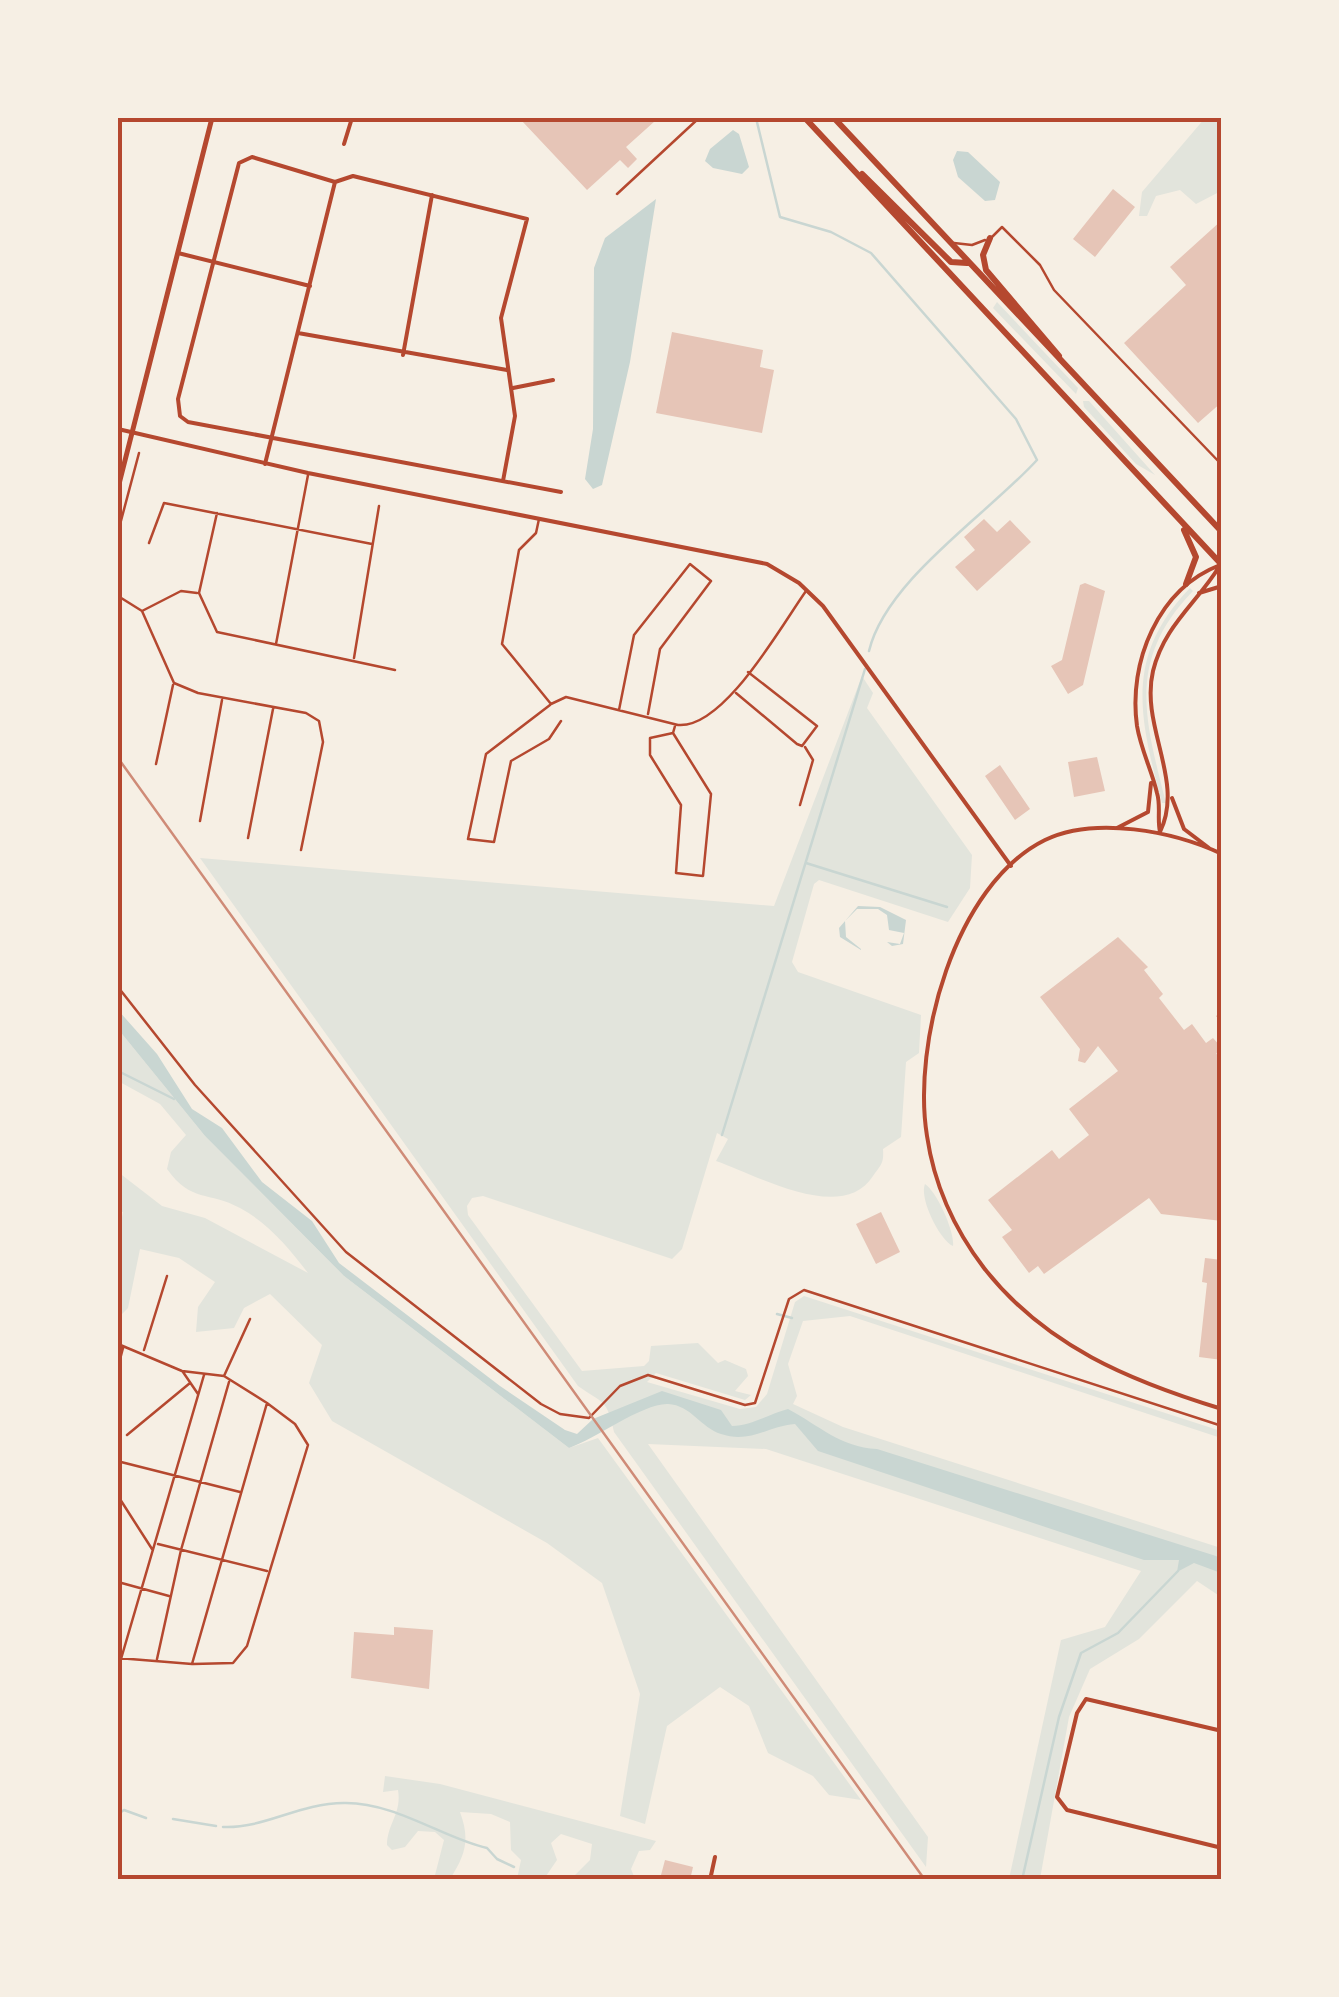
<svg xmlns="http://www.w3.org/2000/svg" width="1339" height="1997" viewBox="0 0 1339 1997" font-family="'Playfair Display',serif">
<style>
.green{fill:#e2e4dc}
.water{fill:#c9d6d2}
.lines{fill:none;stroke-linecap:round;stroke-linejoin:round}
.stream{stroke:#c9d6d2;stroke-width:2.5}
.building{fill:#e6c5b7}
.path{stroke:#b5482f;stroke-width:2.5}
.service{stroke:#b5482f;stroke-width:2.5}
.minor{stroke:#b5482f;stroke-width:4}
.tertiary{stroke:#b5482f;stroke-width:5}
.primary{stroke:#b5482f;stroke-width:6}
.rail{stroke:#cf8b77;stroke-width:2.5}
.neatline{fill:none;stroke:#b5482f;stroke-width:4}
</style>
<rect width="100%" height="100%" fill="#f6efe4"/>
<path class="green" d="M1205,118H1221V191L1196,204L1180,190L1156,196L1147,216H1139L1142,192Z
M997,302L1078,388L1076,394L993,308Z
M1083,401H1089L1155,475L1136,464L1084,407Z
M1190,588L1193,591C1126,660 1145,720 1166,803H1162C1140,719 1123,657 1190,588Z
M862,676L873,693L867,708L972,855L970,888L948,922L819,880L814,884L792,962L798,972L921,1015L919,1053L906,1062L901,1137L883,1149C884,1164 881,1164 873,1176C842,1224 759,1176 716,1161L728,1139L717,1133L682,1249L672,1259L483,1196L472,1198L467,1206L468,1215L582,1371L644,1366L649,1361L651,1346L698,1343L718,1363L725,1360L746,1369L748,1376L735,1391L751,1395L745,1400L656,1373L647,1382L740,1409L756,1407L767,1394L795,1302L804,1296L1221,1431V1438L850,1316L803,1321L788,1364L797,1396L793,1404L843,1427L1221,1548V1597L1197,1581L1139,1639L1090,1669L1069,1717L1040,1879H1009L1061,1640L1105,1627L1141,1571L766,1449L648,1444L928,1837L926,1867L614,1432C607,1398 603,1404 578,1386L200,858L774,906Z
M118,1029L205,1136L344,1276L569,1448L598,1438L861,1800L829,1795L813,1776L768,1753L749,1706L720,1687L667,1726L645,1824L620,1816L640,1694L602,1583L547,1543L332,1421L309,1383L322,1345L270,1294L244,1308L234,1328L196,1332L198,1307L215,1282L179,1258L140,1249L128,1308L118,1318V1238L123,1212L118,1211V1172L162,1206L205,1218L308,1273C289,1248 268,1223 240,1208C209,1191 191,1203 167,1169L171,1152L186,1135L160,1104L118,1081Z
M925,1184C937,1192 955,1232 953,1246C939,1239 919,1198 925,1184Z
M385,1776L440,1784L656,1841L650,1850L639,1851L631,1869L635,1879H576L575,1875L590,1860L592,1844L561,1834L551,1843L557,1860L544,1879H517L521,1860L511,1850L510,1822L491,1814L460,1812C470,1839 466,1854 450,1879H434L444,1840L435,1832L418,1831L405,1847L392,1850L387,1845C387,1824 402,1813 398,1790L383,1792Z"/>
<path class="water" d="M733,130L739,134L749,167L742,174L713,168L705,161L710,149Z
M957,151L968,152L1000,182L995,200L985,201L958,177L953,160Z
M656,199L630,362L602,485L593,489L585,479L593,429L594,268L605,238Z
M858,906L880,907L906,920L903,944L892,946L887,942L900,944L904,933L889,930L887,915L878,909H857L845,921L846,937L861,949V950L840,937L839,928Z
M118,1010L157,1054L192,1109L222,1128L262,1182L312,1221L339,1263L500,1386L565,1430L577,1434L593,1419L662,1391L721,1410L732,1426C751,1426 769,1414 788,1409C820,1426 840,1447 877,1449L1216,1556L1221,1559V1573L1194,1563L1177,1572L1179,1560H1144L818,1451L795,1424C768,1426 750,1444 721,1434C701,1428 691,1405 668,1404C643,1403 595,1439 569,1448L344,1276L205,1136L118,1029Z"/>
<g class="lines">
<path class="stream" d="M756,118L780,217L831,232L871,253L1016,419L1037,460C988,514 886,580 869,651
M806,863L947,907
M118,1071L174,1099
M722,1135L865,669
M777,1314L792,1318
M118,1814L124,1810L146,1818
M173,1819L216,1826
M223,1827C264,1829 299,1803 344,1803C395,1802 445,1839 487,1848L497,1859L514,1867
M1022,1880L1059,1717L1081,1653L1118,1633L1178,1571"/>
</g>
<path class="building" d="M526,118H652L655,121L626,147L637,159L628,168L620,160L587,190L522,121Z
M1113,189L1135,207L1095,257L1073,239Z
M1222,220V402L1198,423L1124,343L1186,285L1170,267Z
M672,332L763,350L760,367L774,370L762,433L656,413Z
M984,519L997,532L1010,520L1031,542L977,591L955,567L975,550L964,537Z
M1085,583L1105,591L1083,685L1068,694L1051,666L1062,660L1080,585Z
M1097,757L1105,791L1074,797L1068,762Z
M1000,765L1030,809L1015,820L985,776Z
M1118,937L1148,967L1144,970L1163,994L1159,998L1184,1030L1192,1024L1206,1043L1213,1038L1222,1048L1216,1054L1222,1055V1221L1161,1214L1149,1198L1044,1274L1038,1266L1029,1273L1002,1237L1012,1230L988,1200L1052,1150L1059,1159L1089,1135L1069,1109L1118,1071L1098,1046L1085,1063L1078,1061L1080,1049L1040,997Z
M881,1212L900,1252L876,1264L856,1224Z
M1205,1258L1222,1260V1360L1199,1357L1207,1283L1202,1282Z
M394,1627L433,1630L429,1689L351,1678L354,1632L394,1635Z
M665,1860L693,1867L690,1880L661,1875Z"/>
<g class="lines">
<path class="path" d="M118,532L139,453
M800,805L813,760L805,747
M118,987L195,1085L346,1252L541,1404L560,1414L589,1418L620,1386L648,1375L745,1405L755,1403L789,1299L804,1290L1222,1426"/>
<path class="service" d="M617,194L699,118
M992,237L1002,227L1040,265L1054,290L1222,465
M954,243L972,245L985,240
M217,513L199,593L217,632L395,670
M539,519L536,533L519,550L502,644L551,704L566,697L678,725C724,729 781,626 806,591
M149,543L164,503L372,544
M118,596L142,611L181,591L197,593
M142,611L174,683L198,693L306,713L319,721L323,742L301,850
M276,644L308,475
M354,658L379,506
M736,693L797,744L802,746L817,726L748,672
M550,705L486,754L468,839L494,842L511,761L549,739L561,721
M619,710L634,635L690,564L711,581L660,649L648,714
M673,733L711,794L703,876L676,873L681,805L650,755V738L673,733L675,726
M156,764L173,685
M200,821L222,700
M248,838L273,709
M1218,1016L1222,1017
M118,1344L182,1371L224,1376L267,1403L192,1664L118,1658
M144,1350L167,1276
M118,1367L123,1348
M183,1372L198,1394
M224,1376L250,1319
M127,1435L190,1383
M121,1462L240,1492
M118,1496L152,1549
M158,1544L267,1571
M118,1582L169,1596
M121,1659L204,1375
M157,1659L181,1550L229,1382
M193,1664L233,1663L247,1646L308,1445L295,1424L267,1403"/>
<path class="minor" d="M344,144L352,118
M335,182L252,157L239,163L178,399L180,416L188,422L561,492
M335,182L353,176L527,219L501,318L515,416L503,481
M178,253L310,286
M298,333L507,370
M403,355L432,195
M513,388L553,380
M118,429L308,473L767,564L799,583L823,606L1011,866
M265,464L335,182
M1199,593L1222,586
M1172,798L1184,829L1209,848
M1117,828L1148,812L1151,783
M1160,832C1157,818 1161,806 1157,793C1152,771 1141,750 1137,726C1128,662 1158,589 1220,565
M1160,832C1185,780 1140,727 1153,671C1164,626 1196,604 1219,567
M1222,854C1173,831 1095,816 1045,840C954,885 912,1044 927,1136C934,1184 955,1230 984,1268C1045,1346 1130,1381 1222,1409
M1222,1731L1086,1699L1077,1713L1057,1797L1067,1810L1222,1848
M710,1880L715,1857"/>
<path class="tertiary" d="M118,488L212,118"/>
<path class="primary" d="M805,118L1222,565
M834,118L1222,532
M862,174L951,262L967,263
M990,238L983,255L986,270L1059,356
M1184,530L1196,557L1186,584"/>
<path class="rail" d="M118,758L925,1880"/>
</g>
<rect width="1339" height="1997" fill="none" stroke="#f6efe4" stroke-width="240"/>
<rect x="120" y="120" width="1099" height="1757" class="neatline"/>
</svg>
